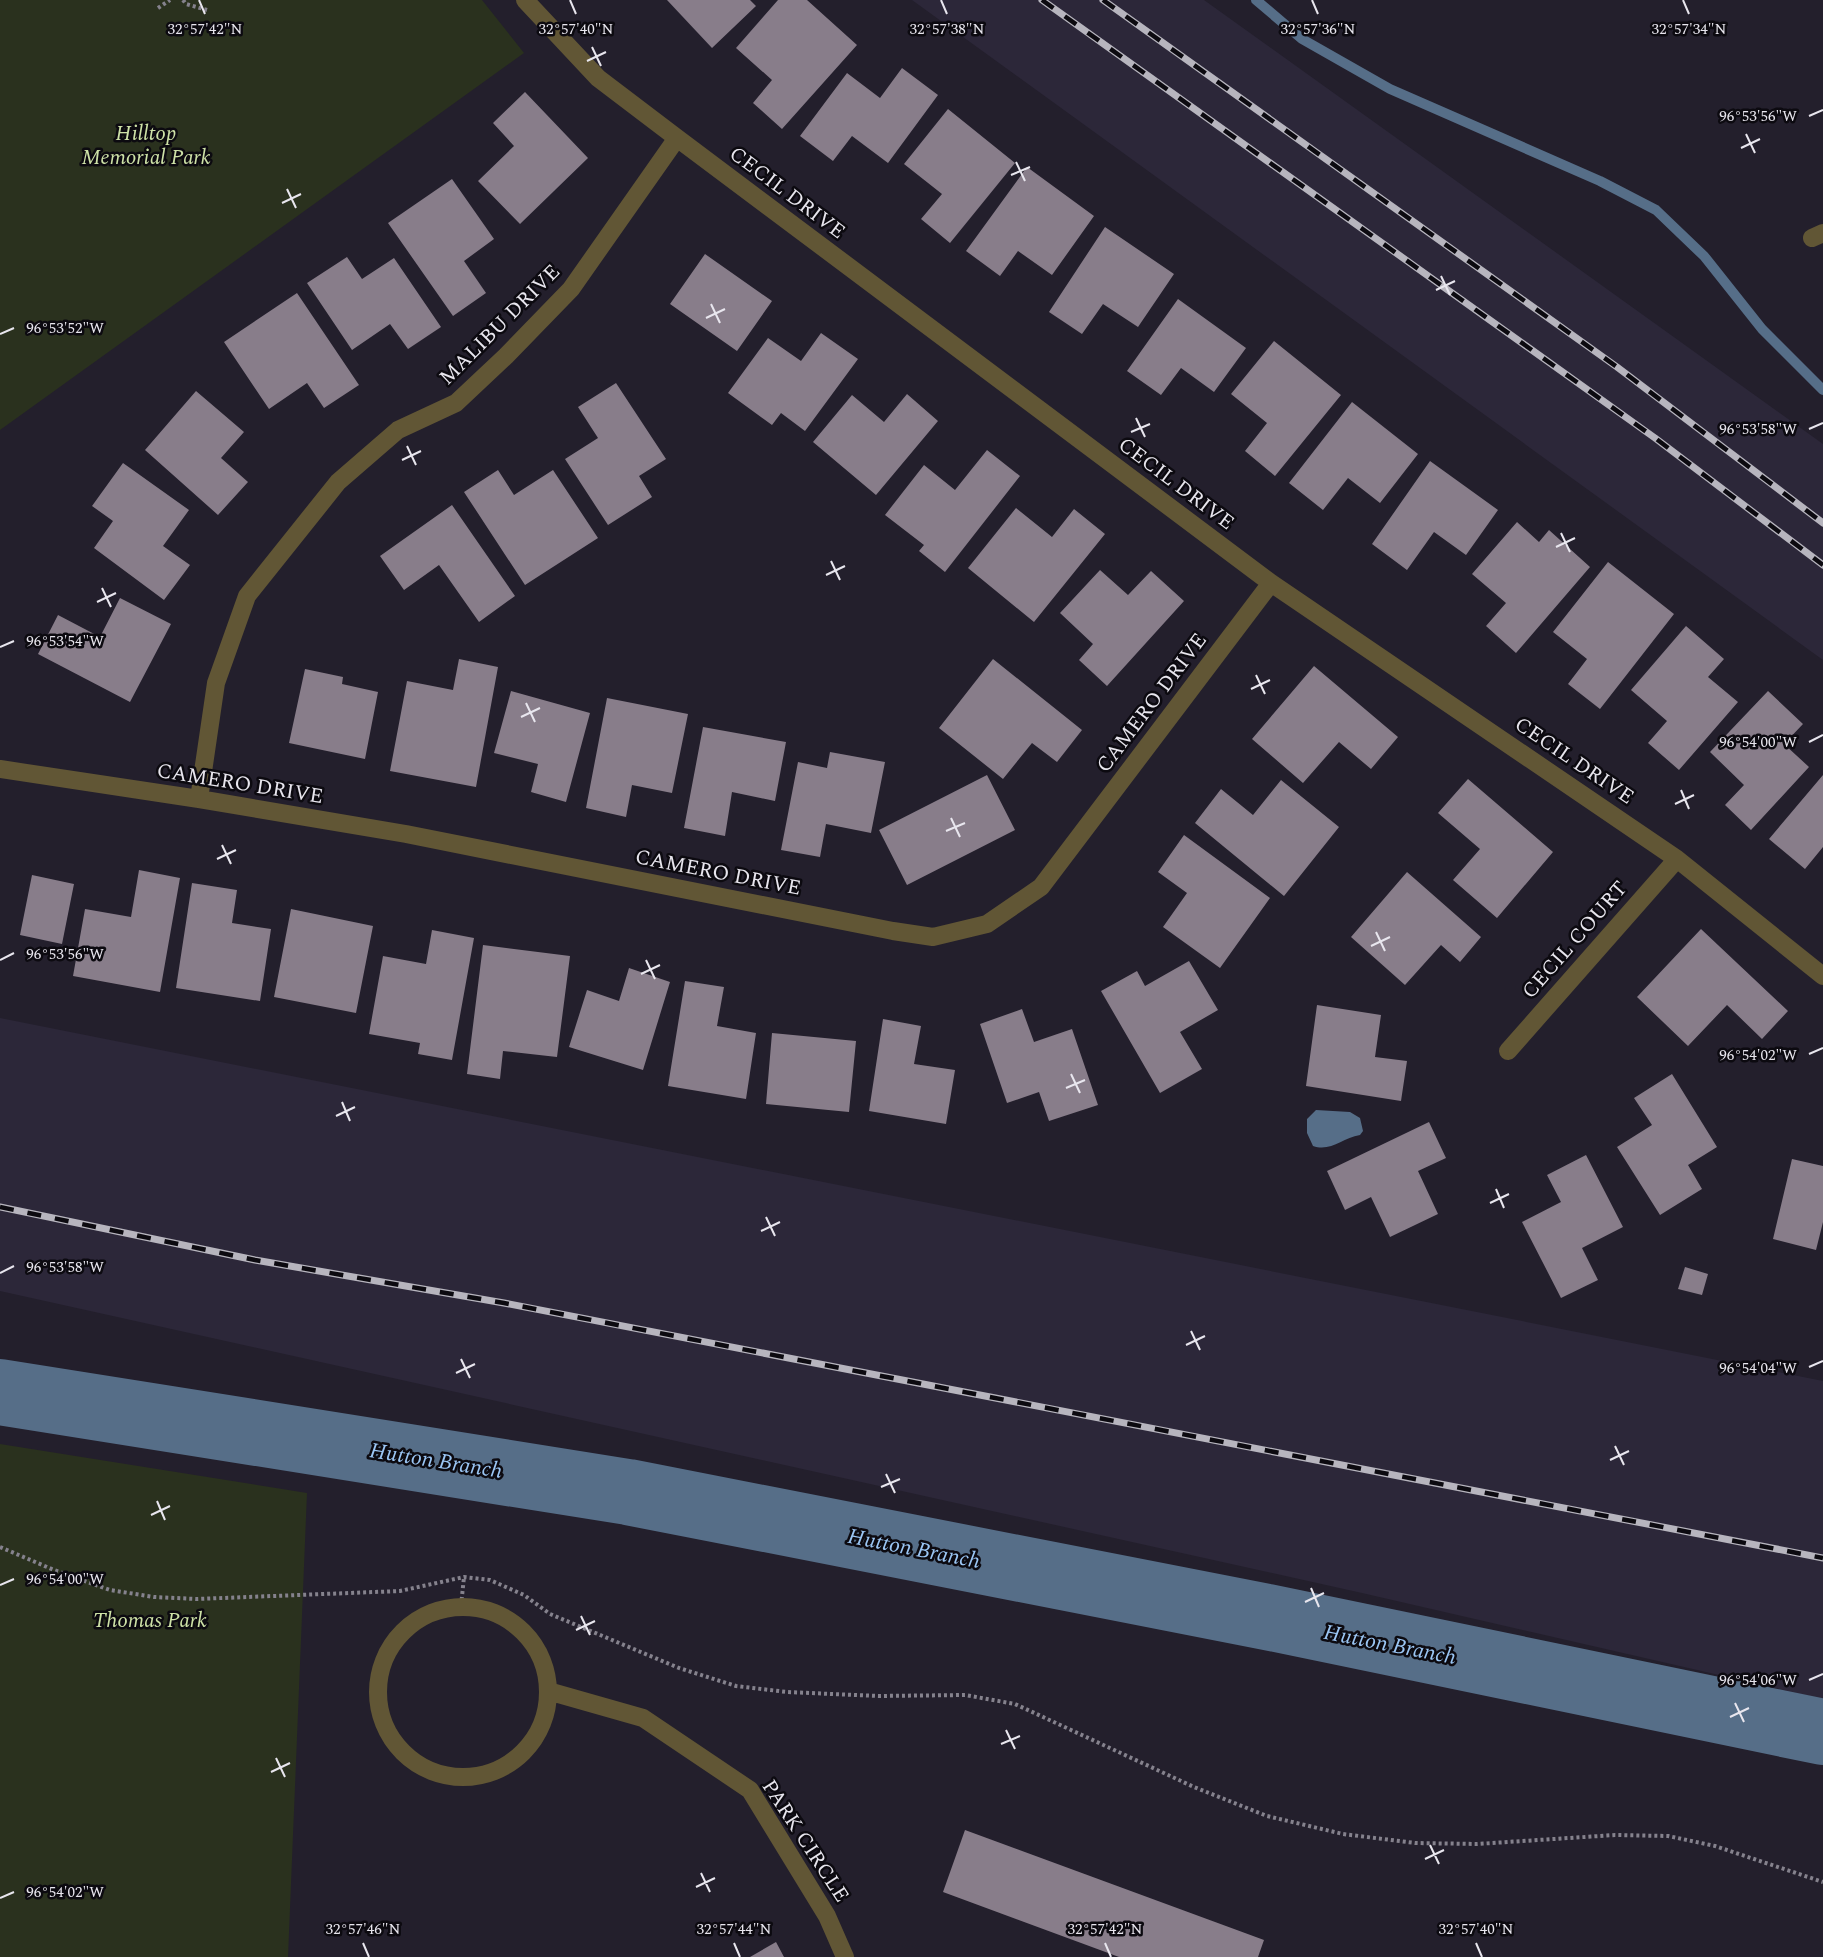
<svg xmlns="http://www.w3.org/2000/svg" width="1823" height="1957" viewBox="0 0 1823 1957" font-family="Spectral,serif">
<style>
.built{fill:#2c2739}
.green{fill:#2a311e}
.water{fill:#566e88}
.lines{fill:none;stroke-linecap:round;stroke-linejoin:round}
.stream{stroke:#566e88;stroke-width:10}
.river{stroke:#566e88;stroke-width:66}
.building{fill:#887d8a}
.path{stroke:#85828d;stroke-width:4;stroke-dasharray:3 3;stroke-linecap:butt}
.minor{stroke:#615635;stroke-width:18}
.rail-casing{stroke:#b7b5be;stroke-width:7}
.rail{stroke:#0c0a10;stroke-width:4.5;stroke-dasharray:14;stroke-linecap:butt}
.ticks{fill:none;stroke:#e8e6ee;stroke-width:2}
.labels{text-anchor:middle;dominant-baseline:central;stroke-width:5;stroke-linejoin:round;paint-order:stroke}
.park-label{font-size:21px;font-style:italic;fill:#cee2a7;stroke:#0c0a10}
.street-label{font-size:21px;fill:#e8e6ee;stroke:#0c0a10}
.water-label{font-size:22px;font-style:italic;fill:#9bc6f4;stroke:#0c0a10}
.ticks-label{font-size:15px;text-anchor:middle;fill:#e8e6ee;stroke:#0c0a10;stroke-width:5;stroke-linejoin:round;paint-order:stroke}
</style>
<rect width="100%" height="100%" fill="#231f2c"/>
<path class="built" d="M912,0H1204L1823,444V660Z
M0,1018L1823,1381V1699L1362,1593L0,1291Z"/>
<path class="green" d="M0,0H482L524,53L0,430Z
M0,1444L307,1493L288,1957H0Z"/>
<path class="water" d="M1316,1110L1350,1112L1360,1118L1363,1131L1360,1135C1342,1138 1331,1152 1313,1146L1307,1133V1119Z"/>
<g class="lines">
<path class="stream" d="M1256,0L1302,39L1390,89L1600,181L1656,210L1704,256L1762,329L1823,390"/>
<path class="river" d="M0,1392L628,1492L1267,1617L1823,1732"/>
</g>
<path class="building" d="M667,0H750L756,6L712,48Z
M778,0H807L857,45L782,129L753,103L772,80L736,48Z
M902,68L938,95L888,163L852,136L833,161L800,136L847,73L880,98Z
M525,92L588,158L520,224L478,181L514,146L493,123Z
M948,109L1015,163L950,243L921,219L942,194L904,164Z
M1027,167L1094,216L1052,275L1018,251L1000,276L966,251Z
M452,179L494,239L464,261L486,293L453,316L388,223Z
M1105,227L1174,274L1138,327L1103,304L1082,334L1049,312Z
M705,254L772,301L737,351L670,304Z
M347,257L362,279L394,258L441,327L408,349L390,324L352,350L307,283Z
M297,293L359,385L324,408L307,383L269,409L224,342Z
M1178,299L1246,348L1214,392L1181,368L1161,395L1127,371Z
M821,333L858,359L805,431L781,413L772,425L728,393L768,338L801,361Z
M1274,341L1341,395L1275,476L1245,451L1267,423L1231,394Z
M616,383L666,459L639,476L652,497L608,525L565,459L598,438L578,407Z
M196,391L244,432L221,458L248,482L218,515L145,450Z
M907,394L938,421L876,495L813,442L852,395L884,422Z
M1352,402L1418,454L1380,503L1348,478L1323,510L1289,483Z
M987,450L1020,476L945,572L919,551L924,545L885,515L924,465L955,490Z
M1430,461L1498,510L1466,555L1434,532L1407,570L1372,544Z
M123,463L189,510L163,546L190,565L164,600L94,548L113,521L92,506Z
M498,470L514,495L553,470L598,538L525,585L464,492Z
M452,505L515,596L479,622L439,565L404,590L380,556Z
M1016,508L1052,537L1074,509L1105,534L1034,622L968,568Z
M1517,522L1539,542L1549,530L1590,567L1516,653L1486,626L1506,603L1472,574Z
M1608,562L1674,614L1600,709L1568,684L1587,659L1553,632Z
M1100,570L1128,595L1151,571L1184,601L1107,686L1079,660L1093,644L1060,613Z
M120,598L171,624L130,702L38,654L58,615L100,637Z
M1686,626L1724,659L1708,677L1738,702L1679,770L1648,743L1667,721L1631,690Z
M459,659L498,667L476,787L390,771L407,681L453,690Z
M993,659L1082,730L1057,762L1032,743L1003,779L939,728Z
M1314,666L1398,737L1371,769L1339,742L1303,783L1252,739Z
M305,669L343,677L342,684L378,692L365,759L289,743Z
M511,691L590,713L566,802L531,792L538,764L494,753Z
M1768,691L1803,724L1784,744L1809,767L1751,830L1725,805L1744,785L1710,752Z
M607,698L688,714L672,793L632,785L626,817L586,808Z
M703,727L786,742L775,801L732,792L725,836L684,828Z
M830,752L885,762L871,833L826,824L820,857L781,850L798,762L827,768Z
M987,775L1015,830L907,885L879,830Z
M1823,775V847L1805,869L1769,839Z
M1468,779L1553,852L1497,918L1453,880L1480,849L1438,813Z
M1281,780L1339,827L1284,896L1195,823L1221,789L1253,815Z
M1184,835L1270,898L1220,968L1163,927L1187,893L1158,872Z
M139,870L180,878L160,992L73,976L85,909L131,917Z
M1407,872L1481,937L1460,962L1441,945L1405,985L1351,937Z
M32,875L74,884L62,944L20,935Z
M192,883L237,890L232,923L271,929L260,1001L176,988Z
M291,909L373,926L356,1013L274,997Z
M1701,929L1788,1011L1762,1039L1727,1005L1688,1046L1637,997Z
M432,930L474,938L452,1060L418,1054L420,1043L369,1034L383,956L426,964Z
M483,945L570,956L557,1057L503,1051L500,1079L467,1074Z
M1189,961L1218,1010L1180,1032L1202,1069L1160,1093L1101,991L1137,971L1145,986Z
M629,968L670,982L643,1070L569,1047L587,990L619,1001Z
M685,981L724,987L717,1026L756,1033L746,1099L668,1086Z
M1317,1005L1381,1015L1375,1057L1407,1061L1401,1101L1306,1086Z
M1022,1009L1034,1042L1072,1029L1098,1105L1049,1121L1039,1092L1007,1103L980,1024Z
M883,1019L921,1026L914,1064L955,1070L946,1124L869,1111Z
M772,1033L856,1041L849,1112L766,1104Z
M1672,1074L1717,1147L1688,1165L1702,1189L1660,1215L1617,1147L1652,1125L1634,1098Z
M1429,1122L1446,1158L1418,1171L1438,1214L1390,1237L1371,1197L1345,1210L1327,1171Z
M1586,1155L1623,1227L1582,1248L1598,1280L1561,1298L1522,1222L1561,1202L1547,1175Z
M1792,1159L1823,1166V1222L1816,1250L1773,1239Z
M1685,1267L1708,1274L1702,1295L1678,1289Z
M965,1830L1264,1940L1258,1957H1119L943,1892Z
M776,1942L784,1957H750Z"/>
<g class="lines">
<path class="path" d="M183,0L186,4L207,10
M158,8L170,0
M0,1547L54,1570L110,1590L154,1597L197,1599L400,1591L464,1577L490,1580L524,1595L550,1614L679,1668L736,1686L787,1692L878,1696L965,1695L1015,1704L1194,1787L1267,1816L1343,1834L1415,1843L1477,1844L1615,1835L1668,1836L1715,1846L1823,1882
M461,1606L464,1577"/>
<path class="minor" d="M525,0L598,78L677,138L1271,583L1677,859L1823,976
M1812,238L1823,233
M0,769L199,799L406,834L893,931L933,937L987,924L1041,887L1271,583
M199,799L216,683L247,596L338,482L398,430L456,403L506,356L571,289L677,138
M1508,1051L1677,859
M378 1692a85 85 0 1 1 170 0a85 85 0 1 1-170 0Z
M548,1691L643,1718L750,1790L827,1916L845,1957"/>
<defs>
<path id="rail" d="M1042,0L1655,438L1823,565
M1103,0L1617,367L1823,523
M0,1207L255,1260L504,1303L1823,1558"/>
</defs>
<use href="#rail" class="rail-casing"/>
<use href="#rail" class="rail"/>
</g>
<path class="ticks" d="M199,0L205,14M570,0L576,14M941,0L947,14M1312,0L1318,14M1683,0L1689,14M592,47L601,66M587,61L606,52M1809,116L1823,110M1746,134L1755,153M1741,148L1760,139M1016,162L1025,181M1011,175L1030,167M287,189L296,208M282,203L301,194M1441,276L1450,295M1436,290L1455,281M711,304L720,323M706,318L725,309M0,334L14,328M1136,418L1145,437M1809,429L1823,423M1131,432L1150,424M407,446L416,465M402,460L421,451M1561,533L1570,552M1556,547L1575,538M831,561L840,580M826,575L845,566M102,588L111,607M97,602L116,593M0,647L14,641M1256,675L1265,694M1251,689L1270,680M526,703L535,722M521,717L540,708M1809,742L1823,735M1681,790L1689,809M1675,804L1694,795M951,818L960,837M946,831L965,823M222,845L231,864M217,859L236,850M1376,932L1385,951M1371,946L1390,937M0,960L14,953M646,960L655,979M641,974L660,965M1809,1054L1823,1048M1071,1074L1080,1093M1066,1088L1085,1080M342,1102L350,1121M336,1116L355,1107M1496,1189L1504,1208M1490,1203L1509,1194M766,1217L775,1236M761,1231L780,1222M0,1273L14,1266M1191,1331L1200,1350M1186,1345L1205,1336M461,1359L470,1378M1809,1367L1823,1361M456,1373L475,1364M1615,1446L1624,1465M1610,1460L1629,1451M886,1474L895,1493M881,1487L900,1479M157,1501L165,1520M151,1515L170,1506M0,1585L14,1579M1311,1588L1319,1607M1305,1602L1324,1593M581,1616L590,1635M576,1630L595,1621M1809,1680L1823,1674M1735,1703L1744,1722M1730,1717L1749,1708M1006,1730L1015,1749M1001,1744L1020,1736M276,1758L285,1777M271,1772L290,1763M1430,1845L1439,1864M1425,1859L1444,1850M701,1873L710,1892M696,1887L715,1878M0,1898L14,1892M363,1943L369,1957M734,1943L740,1957M1105,1943L1111,1957M1476,1943L1482,1957"/>
<g class="labels">
<g class="park-label">
<text x="146" y="134">Hilltop<tspan x="146" dy="24">Memorial Park</tspan></text>
<text x="150" y="1621">Thomas Park</text>
</g>
<g class="street-label">
<text transform="translate(787 193) rotate(37)">CECIL DRIVE</text>
<text transform="translate(500 325) rotate(-45)">MALIBU DRIVE</text>
<text transform="translate(1176 484) rotate(37)">CECIL DRIVE</text>
<text transform="translate(1152 703) rotate(-53)">CAMERO DRIVE</text>
<text transform="translate(1574 761) rotate(34)">CECIL DRIVE</text>
<text transform="translate(240 784) rotate(9)">CAMERO DRIVE</text>
<text transform="translate(718 873) rotate(11)">CAMERO DRIVE</text>
<text transform="translate(1575 940) rotate(-49)">CECIL COURT</text>
<text transform="translate(805 1841) rotate(57)">PARK CIRCLE</text>
</g>
<g class="water-label">
<text transform="translate(436 1461) rotate(9)">Hutton Branch</text>
<text transform="translate(914 1549) rotate(11)">Hutton Branch</text>
<text transform="translate(1390 1645) rotate(11)">Hutton Branch</text>
</g>
</g>
<g class="ticks-label">
<text x="947" y="34">32°57'38"N</text>
<text x="1318" y="34">32°57'36"N</text>
<text x="205" y="34">32°57'42"N</text>
<text x="576" y="34">32°57'40"N</text>
<text x="1689" y="34">32°57'34"N</text>
<text x="1758" y="121">96°53'56"W</text>
<text x="65" y="333">96°53'52"W</text>
<text x="1758" y="434">96°53'58"W</text>
<text x="65" y="646">96°53'54"W</text>
<text x="1758" y="747">96°54'00"W</text>
<text x="65" y="959">96°53'56"W</text>
<text x="1758" y="1060">96°54'02"W</text>
<text x="65" y="1272">96°53'58"W</text>
<text x="1758" y="1373">96°54'04"W</text>
<text x="65" y="1584">96°54'00"W</text>
<text x="1758" y="1685">96°54'06"W</text>
<text x="65" y="1897">96°54'02"W</text>
<text x="363" y="1934">32°57'46"N</text>
<text x="734" y="1934">32°57'44"N</text>
<text x="1105" y="1934">32°57'42"N</text>
<text x="1476" y="1934">32°57'40"N</text>
</g>
</svg>
